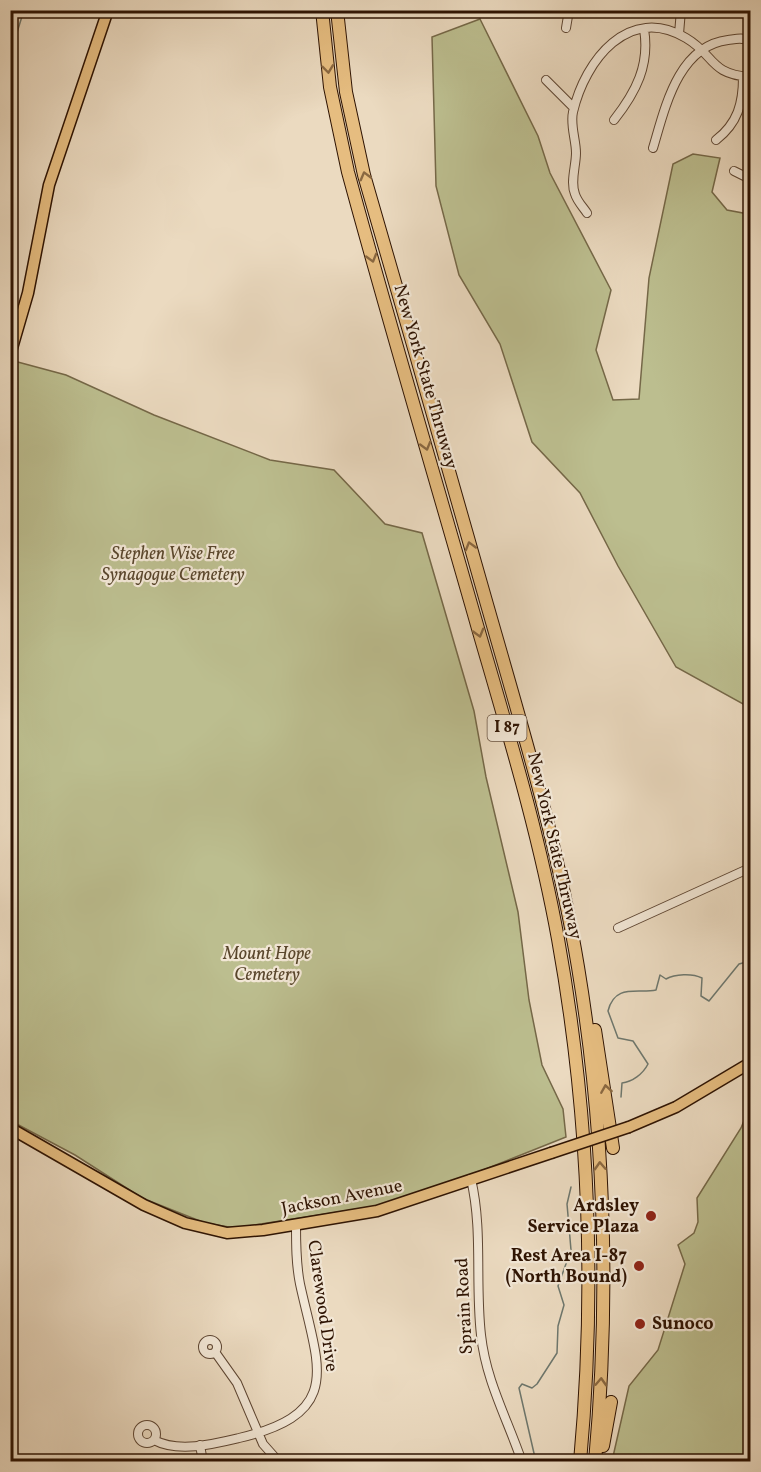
<svg xmlns="http://www.w3.org/2000/svg" width="761" height="1472" viewBox="0 0 761 1472" font-family="Vollkorn,serif">
<style>
.green{fill:#bcbe8f;stroke:#756848;stroke-width:1.5}
.lines{fill:none;stroke-linecap:round;stroke-linejoin:round}
.stream{stroke:#6e776d;stroke-width:1.5}
.minor-casing{stroke:#5d4532;stroke-width:10}
.major-casing{stroke:#2e1302;stroke-width:13}
.highway-casing{stroke:#2e1302;stroke-width:14}
.minor{stroke:#f2e7d6;stroke-width:8}
.major{stroke:#e6bd80;stroke-width:10}
.highway{stroke:#e6bd80;stroke-width:12}
.major-bridge-casing{stroke:#2e1302;stroke-width:13;stroke-linecap:butt}
.major-bridge{stroke:#e6bd80;stroke-width:10}
.oneway{stroke:#8a6841}
.poi-dot{fill:#8f2418;stroke:#f2e7d6;stroke-width:2}
.labels{text-anchor:middle;dominant-baseline:central;stroke-width:4.5;stroke-linejoin:round;paint-order:stroke}
.shield{fill:#f2e7d6;stroke:#695342;stroke-width:1.5}
.shield-label{font-size:16px;font-weight:bold;fill:#2e1302}
.street-label{font-size:18px;fill:#2e1302;stroke:#f2e7d6}
.park-label{font-size:18px;font-style:italic;fill:#59462c;stroke:#f2e7d6}
.poi-label{font-size:18px;font-weight:bold;fill:#2e1302;stroke:#f2e7d6;text-anchor:end}
</style>
<rect width="100%" height="100%" fill="#ebdac0"/>
<filter id="stains"><feTurbulence type="fractalNoise" baseFrequency=".00333" numOctaves="4"/><feColorMatrix values="0 0 0 0 .2 0 0 0 0 .09 0 0 0 0 .02 0 0 0 .5 -.17"/></filter>
<radialGradient id="worn" r=".72"><stop offset=".6" stop-color="#630" stop-opacity="0"/><stop offset="1" stop-color="#630" stop-opacity=".3"/></radialGradient>
<path class="green" d="M480,19L538,136L550,173L611,290L596,350L613,400L639,399L649,278L673,164L693,154L720,158L712,192L727,210L748,214L750,244V701L743,704L676,667L618,566L580,493L532,442L500,344L459,275L436,186L432,37Z
M14,361L66,375L154,415L270,460L334,470L385,524L422,533L474,711L486,777L518,912L529,1000L542,1065L563,1109L566,1137L403,1202L235,1228L205,1223L142,1198L75,1155L11,1121L10,371Z
M750,1106V1461H612L629,1386L658,1350L685,1264L678,1245L694,1233L698,1222L697,1198L741,1128Z"/>
<g class="lines">
<path class="stream" d="M10,55L24,10
M621,1097L622,1083C632,1082 643,1074 648,1064L633,1041L618,1038L608,1011C615,983 638,994 656,990L660,975L666,979C675,974 692,973 702,978L701,996L709,1001L739,964L750,961
M536,1462L519,1388L522,1384L532,1388L537,1384L557,1353L558,1326L564,1305L558,1286L571,1250L567,1204L571,1187"/>
<defs>
<path id="minor" d="M566,28L569,10
M679,34L681,10
M546,80L574,108
M614,120C636,92 650,65 644,29
M716,140C738,123 743,103 743,77
M653,148C665,108 678,46 728,40C736,39 743,37 750,41
M734,171L750,179
M587,213C583,207 577,201 575,194C570,182 576,166 576,153C576,140 570,125 573,112C585,60 629,4 686,38C715,55 709,74 750,77
M618,928L750,868
M471,1179C483,1230 475,1283 481,1335C486,1381 507,1418 522,1462
M203 1347a7 7 0 1 1 14 0a7 7 0 1 1-14 0Z
M215,1352L237,1383L263,1444L279,1462
M138 1434a9 9 0 1 1 18 0a9 9 0 1 1-18 0Z
M154,1440C178,1453 214,1444 239,1438C345,1413 318,1367 300,1284C296,1264 296,1245 296,1225
M200,1445L203,1462"/>
<path id="major" d="M10,355L28,293L49,185L108,10
M629,1127L676,1107L750,1063
M10,1128L144,1205L185,1223L227,1233L263,1230L377,1211L551,1153"/>
<path id="highway" d="M322,10L330,87L348,172C389,323 434,474 477,625C507,729 539,833 558,939C589,1111 596,1288 580,1462
M337,10L346,92L364,175C406,319 447,464 488,608C522,727 558,845 578,967C605,1130 610,1297 595,1462
M595,1030L613,1148
M603,1446L611,1402"/>
</defs>
<use href="#minor" class="minor-casing"/>
<use href="#major" class="major-casing"/>
<use href="#highway" class="highway-casing"/>
<use href="#minor" class="minor"/>
<use href="#major" class="major"/>
<use href="#highway" class="highway"/>
<defs>
<path id="major-bridge" d="M551,1153L629,1127"/>
</defs>
<use href="#major-bridge" class="major-bridge-casing"/>
<use href="#major-bridge" class="major-bridge"/>
</g>
<defs><path id="oneway-chevron" d="M-2-3.5L2.5 0L-2 3.5" fill="none" stroke-width="1.6" stroke-linecap="round" stroke-linejoin="round" transform="scale(1.5)"/></defs>
<g class="oneway">
<use href="#oneway-chevron" transform="translate(328 69) rotate(83)"/>
<use href="#oneway-chevron" transform="translate(365 176) rotate(-105)"/>
<use href="#oneway-chevron" transform="translate(372 258) rotate(74)"/>
<use href="#oneway-chevron" transform="translate(426 446) rotate(74)"/>
<use href="#oneway-chevron" transform="translate(470 546) rotate(-106)"/>
<use href="#oneway-chevron" transform="translate(479 633) rotate(74)"/>
<use href="#oneway-chevron" transform="translate(606 1089) rotate(-99)"/>
<use href="#oneway-chevron" transform="translate(600 1166) rotate(-93)"/>
<use href="#oneway-chevron" transform="translate(601 1382) rotate(-87)"/>
</g>
<g class="poi-dot">
<circle cx="651" cy="1216" r="6"/>
<circle cx="639" cy="1266" r="6"/>
<circle cx="640" cy="1324" r="6"/>
</g>
<g class="labels">
<rect class="shield" x="487.5" y="715" width="39" height="26" rx="4.5"/>
<g class="shield-label">
<text x="507" y="728">I 87</text>
</g>
<g class="street-label">
<text transform="translate(425 377) rotate(74)">New York State Thruway</text>
<text transform="translate(554 846) rotate(77)">New York State Thruway</text>
<text transform="translate(342 1198) rotate(-11)">Jackson Avenue</text>
<text transform="translate(322 1306) rotate(82)">Clarewood Drive</text>
<text transform="translate(465 1306) rotate(-93)">Sprain Road</text>
</g>
<g class="park-label">
<text x="173" y="554">Stephen Wise Free<tspan x="173" dy="21">Synagogue Cemetery</tspan></text>
<text x="267" y="954">Mount Hope<tspan x="267" dy="21">Cemetery</tspan></text>
</g>
<g class="poi-label">
<text x="639" y="1206">Ardsley<tspan x="639" dy="21">Service Plaza</tspan></text>
<text x="627" y="1256">Rest Area I-87<tspan x="627" dy="21">(North Bound)</tspan></text>
<text x="652" y="1324" text-anchor="start">Sunoco</text>
</g>
</g>
<rect width="761" height="1472" fill="none" stroke="#ebdac0" stroke-width="36"/>
<rect x="12" y="12" width="737" height="1448" fill="none" stroke="#2e1302" stroke-width="3"/>
<rect x="18" y="18" width="725" height="1436" fill="none" stroke="#2e1302" stroke-width="1.5"/>
<rect width="100%" height="100%" filter="url(#stains)"/>
<rect width="100%" height="100%" fill="url(#worn)"/>
</svg>
